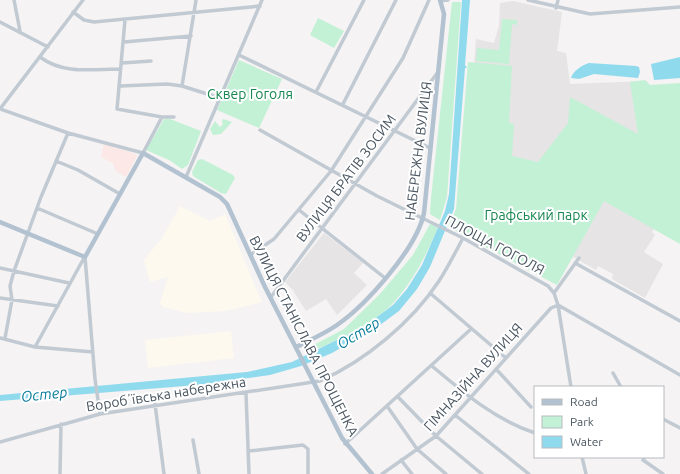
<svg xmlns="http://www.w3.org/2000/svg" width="680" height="474" viewBox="0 0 680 474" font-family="Ubuntu,sans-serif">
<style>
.commercial{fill:#fdf9ef}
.education{fill:#e6e4e5}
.medical{fill:#fce8e6}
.green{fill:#c3f1d5}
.water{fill:#90daee}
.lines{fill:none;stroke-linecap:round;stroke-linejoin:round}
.minor{stroke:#c1cad2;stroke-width:3.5}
.major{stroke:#b3c2d1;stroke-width:4.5}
.labels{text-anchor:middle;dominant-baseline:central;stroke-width:4;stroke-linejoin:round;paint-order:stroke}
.park-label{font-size:14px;fill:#17864f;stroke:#fff}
.street-label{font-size:14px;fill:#4a5661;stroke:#fff}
.water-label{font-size:15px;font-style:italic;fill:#0c7c9b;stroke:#fff}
</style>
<rect width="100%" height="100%" fill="#f5f3f3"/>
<path class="commercial" d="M180,206L210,221L225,214L262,302L226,311L187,313L163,307L160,303L168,277L150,282L144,260L162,238Z
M231,331L234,358L148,368L145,340Z"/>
<path class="education" d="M513,1L562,12L557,51L566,53L570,84L647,81L668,122L659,221L652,232L655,235L644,252L663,264L645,298L612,279L613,274L598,266L596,270L527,231L474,64L476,39L494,43L499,25L500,3Z
M324,233L363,263L354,273L367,285L337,315L326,299L306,311L292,289L285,282Z"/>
<path class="medical" d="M104,144L136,154L137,156L126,177L116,171L113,163L101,157Z"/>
<path class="green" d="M452,2H461L447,197L440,220L430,214L431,198Z
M318,18L344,31L334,48L310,35Z
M502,19L517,20V25L512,24L509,64L476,61L477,48L499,50Z
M239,60L282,79L259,128L217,110Z
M468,62L512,66L509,123L514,124L512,156L538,162L568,123L570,97L638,134L630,82L645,80L650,85L680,83V244L604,201L557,285L448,227L456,209Z
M164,119H170L201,131L188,165L182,169L169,160L146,150Z
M223,119L232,122L221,134L213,135L210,129L215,121L220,127L223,124L222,122Z
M202,159L233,175L235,178L226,194L221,193L193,176L192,172L198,160Z
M430,224L438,227C427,254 414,279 395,301C375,324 335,341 308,353L306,349L344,329L380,294L413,255Z"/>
<path class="water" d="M462,0H470L465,65L467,68H465L454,209L430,267L417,289L399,311L380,325L332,353L301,366L270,375L197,385L0,401V395L247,372L292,362L365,326L393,305L407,289L422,265L445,211L449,194Z
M680,57V78L654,80L651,64Z
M589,63L636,66L639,67L640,72L638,78L594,74L579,79L571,78C573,71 582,65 589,63Z"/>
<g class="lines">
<path class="minor" d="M14,0L20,31
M528,0L590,14L680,7
M440,1L448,0
M556,8L558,0
M73,12L84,20L94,22L260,6
M125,20L117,109L162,117H174
M0,22L48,47
M124,42L191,36
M239,55L430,148
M40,57C64,75 93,69 121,69
M122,63L151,61
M120,86L167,84L182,86L220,98
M182,86L196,0
M316,92L364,0
M343,104L396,0
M0,109L68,133L143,153L162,117
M0,109L83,0
M260,130L377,196L463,238L548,286L554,293L558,305L571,387
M56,161L78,170L120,194
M186,177L262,0
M37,208L98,234
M299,210L385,278
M250,255L274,239L331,171L403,58L429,0
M85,257L95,379L100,414
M575,263L680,321
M0,268L69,283
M430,293L506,358
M554,293L579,258
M271,297L438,72
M0,298L58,306
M0,338L35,347L93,352
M5,338L12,300L10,286L14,271L41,197L68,133
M35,347L84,258
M432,366C463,392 495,420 535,433
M496,369L531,407
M613,373L621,387
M246,393L249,474
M398,397L436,436L482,474
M155,404L164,474
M387,406L417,449L446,474
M455,415L529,474
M663,419L680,428
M193,440L199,474
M0,442L100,414L320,381C365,361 412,322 439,281C448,267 455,253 463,238
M345,444L471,329
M249,451L303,445L308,449V474
M582,457L586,474
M645,457L643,460L663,474
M401,460L412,474
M60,474L61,424
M382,474L436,436L551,308L558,305L680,375"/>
<path class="major" d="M0,222L85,257L143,153L220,197L227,204L265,287L342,438L372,474
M296,347C310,340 324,334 337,325C366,305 417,248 424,213L444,14L440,0"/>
</g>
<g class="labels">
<g class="park-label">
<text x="250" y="94">Сквер Гоголя</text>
<text x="536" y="215">Графський парк</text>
</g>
<g class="street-label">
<text transform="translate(418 151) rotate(-83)">НАБЕРЕЖНА ВУЛИЦЯ</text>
<text transform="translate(346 178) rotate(-53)">ВУЛИЦЯ БРАТІВ ЗОСИМ</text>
<text transform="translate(495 245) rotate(28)">ПЛОЩА ГОГОЛЯ</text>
<text transform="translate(304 336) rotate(63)">ВУЛИЦЯ СТАНІСЛАВА ПРОЩЕНКА</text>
<text transform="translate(473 377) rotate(-48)">ГІМНАЗІЙНА ВУЛИЦЯ</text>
<text transform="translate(166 394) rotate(-9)">Воробʼївська набережна</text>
</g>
<g class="water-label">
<text transform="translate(358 333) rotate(-31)">Остер</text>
<text transform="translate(44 394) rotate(-6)">Остер</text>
</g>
</g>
<rect x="534" y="386" width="130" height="72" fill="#ffffff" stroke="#b7bbc0"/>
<rect x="542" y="399" width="20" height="6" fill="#b3c2d1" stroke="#b7bbc0"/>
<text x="570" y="406" font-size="12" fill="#4a5661">Road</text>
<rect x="542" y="416" width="20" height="12" fill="#c3f1d5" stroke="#b7bbc0"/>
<text x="570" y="426" font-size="12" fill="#4a5661">Park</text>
<rect x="542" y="436" width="20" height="12" fill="#90daee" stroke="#b7bbc0"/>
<text x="570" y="446" font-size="12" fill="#4a5661">Water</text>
</svg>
